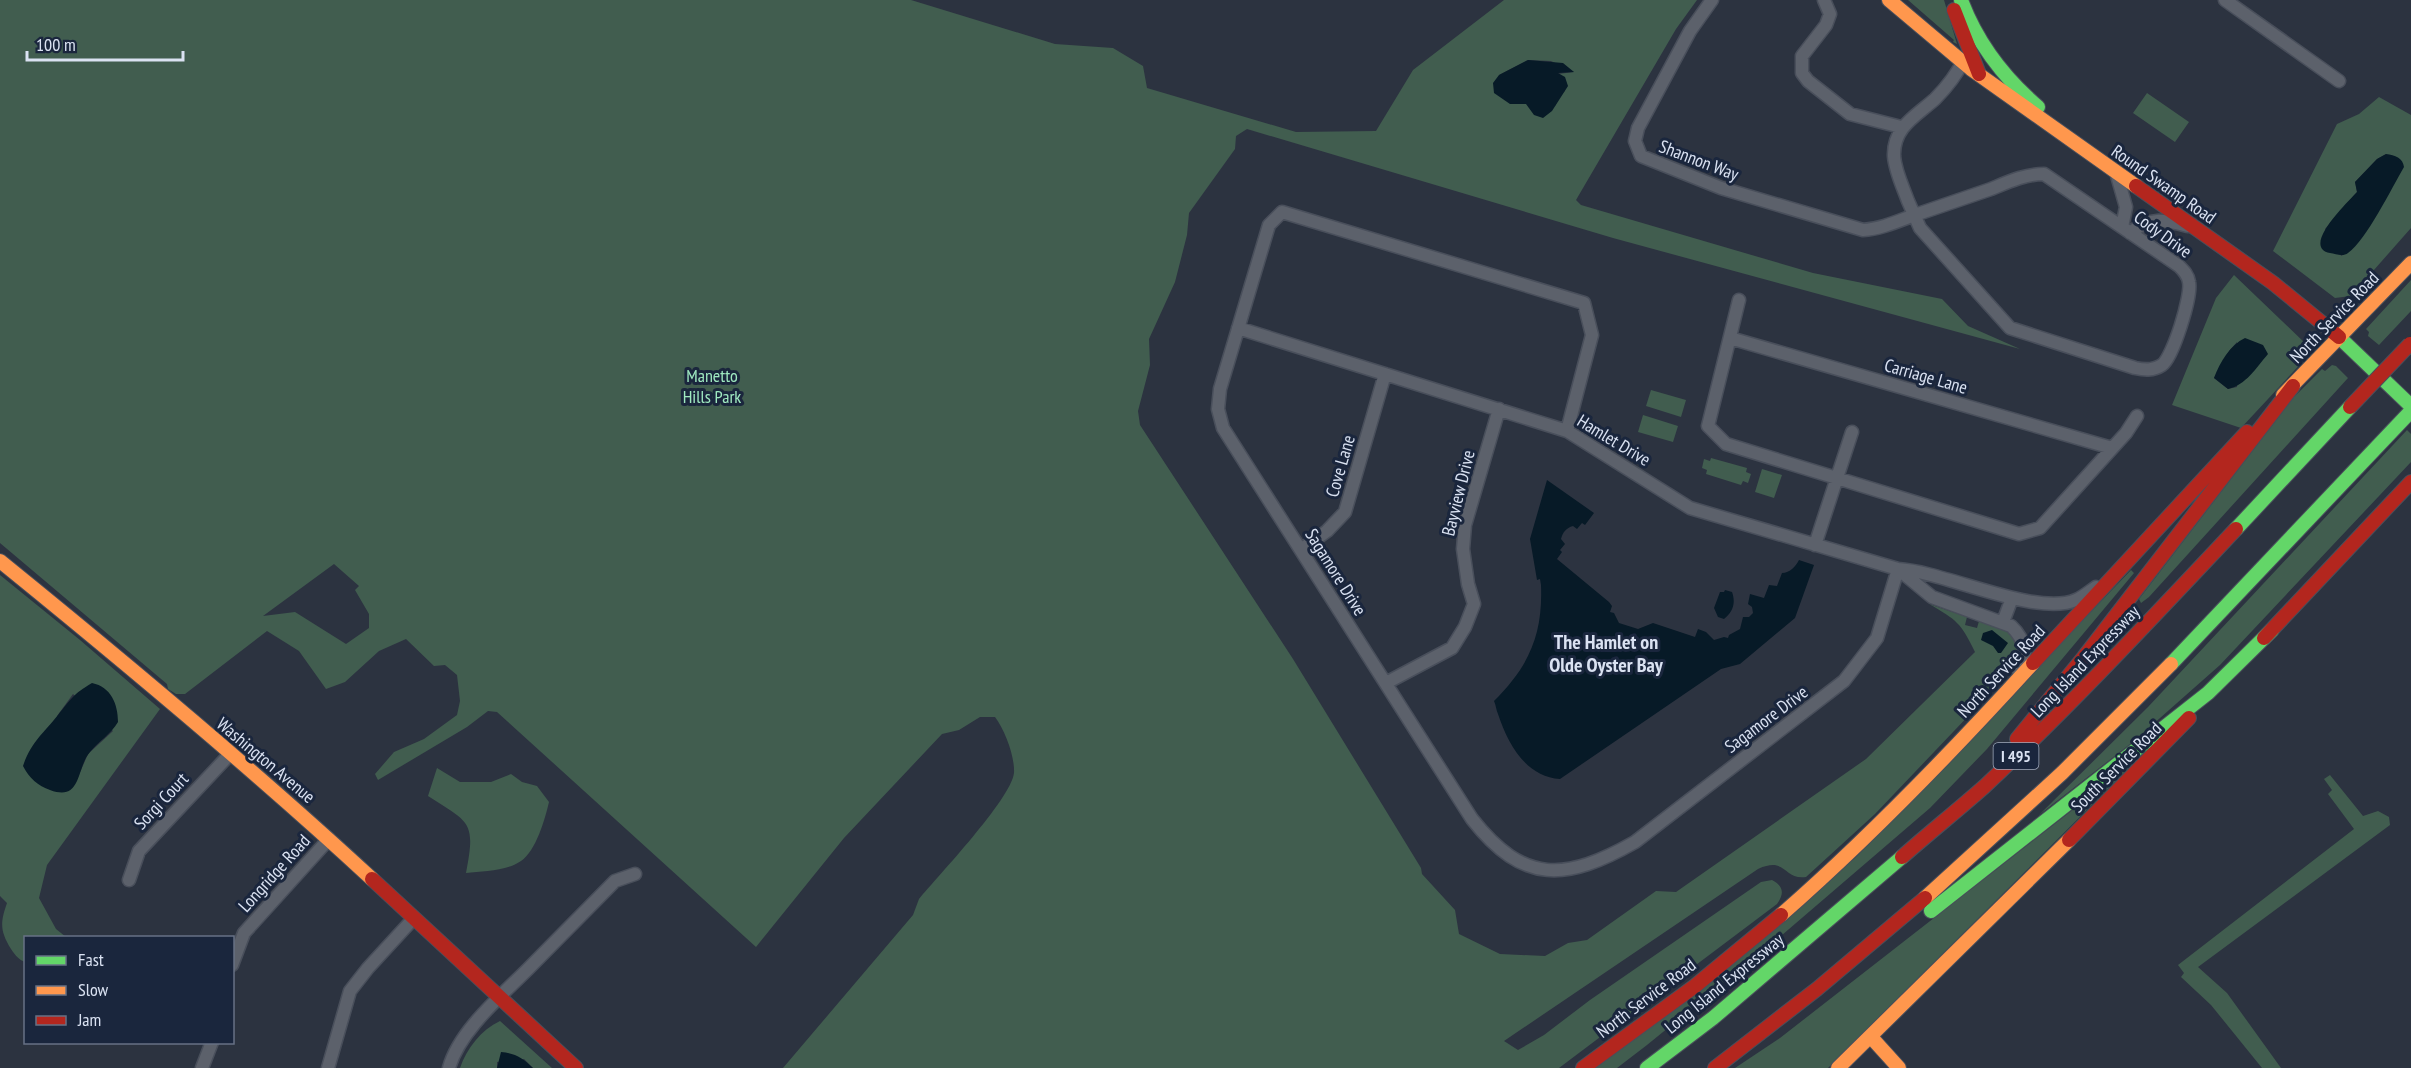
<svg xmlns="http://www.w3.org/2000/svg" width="2411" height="1068" viewBox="0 0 2411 1068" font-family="'PT Sans Narrow',sans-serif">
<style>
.green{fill:#415d4f;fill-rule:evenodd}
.water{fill:#071a27}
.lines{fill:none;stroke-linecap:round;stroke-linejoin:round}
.street-casing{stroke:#494f5b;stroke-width:15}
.fast-casing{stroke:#494f5b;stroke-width:16}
.slow-casing{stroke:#494f5b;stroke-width:16}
.jam-casing{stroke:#494f5b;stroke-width:16}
.street{stroke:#5c616b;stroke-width:12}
.fast{stroke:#63d668;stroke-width:14}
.slow{stroke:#ff974d;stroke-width:14}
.jam{stroke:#b3261e;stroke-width:14}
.jam-bridge-casing{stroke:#494f5b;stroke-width:16;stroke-linecap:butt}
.jam-bridge{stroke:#b3261e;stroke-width:14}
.labels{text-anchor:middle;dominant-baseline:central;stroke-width:6;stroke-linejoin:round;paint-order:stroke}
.shield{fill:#1a263d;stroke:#a0aabc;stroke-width:1.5}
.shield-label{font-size:16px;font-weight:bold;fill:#dae2f2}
.street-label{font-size:18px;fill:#dae2f2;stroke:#1a263d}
.park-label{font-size:18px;fill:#9fe9c0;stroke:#1a263d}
.neighbourhood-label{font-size:20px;font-weight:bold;fill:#dae2f2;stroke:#1a263d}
</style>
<rect width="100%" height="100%" fill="#2c3340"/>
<path class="green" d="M0,0H911L1055,44L1113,48L1143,66L1147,88L1296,132L1376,131L1413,70L1504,0H1697L1676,29L1576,200L1581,205L1813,273L1942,299L1968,326L2020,349L1613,238L1247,129L1236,136L1235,149L1189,213L1187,235L1175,282L1149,339L1150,365L1138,411L1140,425L1293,659L1421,868L1422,874L1455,910L1459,934L1500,954L1545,956L1568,943L1587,940L1656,891L1676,892L1866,759L1975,652C1961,623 1957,620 1929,604L1967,617L1965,625L1977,628L1979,621C1995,626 2016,627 2018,646C2019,656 2018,660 2013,669L1875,814L1806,877C1783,880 1787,856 1758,869L1504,1041L1518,1050L1544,1035L1590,1000L1761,882L1772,880C1783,886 1785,893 1777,904L1559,1068H783L913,915L919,899C938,876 1011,799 1014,773C1015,757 1005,730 995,717H980L959,730L942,734L844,838L756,947L497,712L488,711L467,727L378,780L375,774L394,752L424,739L457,715L460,701L457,675L445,665L434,666L406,639L379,651L345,682L326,689L299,651L267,631L185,694H176L168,689L167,684L0,543ZM1528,60L1551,61L1574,72L1558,74L1565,91L1560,95L1555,106L1530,107L1499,75ZM334,564L359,586L355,590L369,614V628L346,644L295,612L263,616Z
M1908,0H1944L1957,44L1953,42L1954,40Z
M2147,93L2189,122L2175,142L2133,113Z
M2379,97L2411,115V228L2351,296L2335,298L2273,251L2337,124L2359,114ZM2386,154L2342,256L2337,253L2325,229L2357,192L2355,182L2377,159Z
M2234,275L2307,345V357L2241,428L2172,405L2216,298ZM2237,342V387L2228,389L2214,378L2230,350Z
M2411,280V311L2379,345L2368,336L2369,332L2366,329Z
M2332,365L2336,366L2348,378L2149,597L2141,603L2139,599L2294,397L2322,369L2325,371Z
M1651,390L1686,400L1681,417L1646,406Z
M1643,415L1678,426L1673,442L1638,432Z
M2407,430L2411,434V462L2220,665L2134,741L2039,815L2148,707Z
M1711,458L1747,468L1746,472L1751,474L1748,483L1743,481L1741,485L1706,474L1707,470L1702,468L1704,459L1710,461Z
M1762,469L1782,475L1774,498L1755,492Z
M2131,570L2134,573L1987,749L1930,808L1775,941L1647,1045L1617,1068H1592L1855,858Z
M0,575L80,640L160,709L47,865L39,898L56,929L66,937L26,938L25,962C19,960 15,955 11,949C0,931 0,923 7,903L0,896ZM73,694L113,731L88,754L75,784L57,716Z
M2138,759L1828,1068H1735L1780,1038Z
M437,768L460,782H491L511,774L522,782L537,786L549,802C545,819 536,851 521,861C507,871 483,871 466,873C476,821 470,823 428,796Z
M2330,775L2363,816L2378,811L2389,817L2390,825L2198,967L2227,993L2281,1068H2262L2211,1005L2181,977L2184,973L2178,965L2354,829L2328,794L2332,790L2324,779Z
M500,1021L552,1068H533L524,1059L497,1062V1068H460C467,1048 481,1030 500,1021Z"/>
<path class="water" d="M1528,60L1563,63L1574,72L1558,73L1565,77L1568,86L1552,111L1543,118L1534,115L1526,104H1510L1494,93L1493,83L1499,75Z
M2386,154C2395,155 2403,158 2404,167C2391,189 2367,239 2348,253C2343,257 2336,254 2330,253C2300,247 2349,201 2357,192L2355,182L2377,159Z
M2245,338L2263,345L2268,354C2256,368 2246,385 2228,389L2214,378C2220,362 2230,345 2245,338Z
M1547,480L1594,513L1585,525L1582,523L1577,529L1573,526C1566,528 1563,532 1561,539L1565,544L1560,550L1562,552L1557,559L1609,602L1612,606L1610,612L1614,613L1619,623L1638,629L1653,623L1695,637L1698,629L1706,632L1714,640L1724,637L1728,638L1729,635L1740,629L1743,617H1749L1753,613L1752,607L1748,604L1750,594L1764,598L1769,585L1777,586L1782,573C1790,573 1796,566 1799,560L1814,565L1795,618L1740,664L1721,669L1560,779C1526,777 1508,744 1498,714C1496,710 1496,705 1494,701C1529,666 1543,635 1541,585L1540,579L1537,580L1530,539Z
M1725,590L1732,592C1736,603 1733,612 1724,619L1718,617L1714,608L1720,592H1724Z
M1992,630L2008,643L2001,653H1998L1993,646L1981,640L1983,633Z
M92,683C111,687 118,704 118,722C111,734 99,741 90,752C76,768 82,802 50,790C38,786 29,778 23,766C31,742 43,734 58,715C71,699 73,694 92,683Z
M501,1052C515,1053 523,1058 533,1068H497Z"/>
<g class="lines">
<defs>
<path id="street" d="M1712,0L1690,31L1638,128L1635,141L1641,156L1721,188L1863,230C1880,229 1896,222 1912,216C1938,207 1964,198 1991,189C2008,182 2025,174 2044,174L2179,266C2184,271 2188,275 2189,282C2192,296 2173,357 2162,365C2153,371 2144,370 2135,368L2010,328L1920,228C1916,219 1912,210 1908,201C1903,187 1895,171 1894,156C1893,127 1916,116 1935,99C1946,88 1958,72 1965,58
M1824,0L1830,14L1826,25L1802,56V73L1808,81L1850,114L1901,127
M2225,0L2339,81
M2116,172L2126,207L2122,227
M2130,233C2150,216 2164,220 2188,226
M1739,300L1708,426L1726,444L2019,534L2040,528L2126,433L2137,416
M1238,328L1567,431L1690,508L1898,569C1946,572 2036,617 2076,600C2083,597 2090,591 2096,587
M1730,338L2112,448
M1567,431L1592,335L1584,303L1282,212L1269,225L1220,389L1218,409L1223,428L1472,819C1524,885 1566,881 1635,842L1844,681L1877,638L1898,569
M1815,545L1852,432
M1301,550L1327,531L1345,512L1385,374
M1898,569L1932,597L2011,626C2025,639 2029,657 2019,674
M2003,622L2012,598
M1386,683L1452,648L1465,627L1474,604L1468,584L1463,549L1465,525L1499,409
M129,880L139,851L231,753
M232,965L244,933L329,839
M202,1068L212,1042
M328,1068L350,991L368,968L414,918
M449,1068C459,1031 501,996 528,969C557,940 586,910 615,881L635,874"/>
<path id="fast" d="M1961,0C1977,43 2003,77 2038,107
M2339,337L2411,406
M2236,529L2350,407
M2171,664L2411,411
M1931,911L2208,693L2272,630
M1647,1068L1713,1018L1902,857"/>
<path id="slow" d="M1889,0L1971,69L2136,186
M2283,395L2411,263
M0,561C127,664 252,768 372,879
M1925,898L2062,773L2171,664
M1781,915C1870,837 1953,751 2033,663
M1871,1037L1899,1068
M1838,1068L2069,840"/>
<path id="jam" d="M1954,10L1979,74
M2136,186L2273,283L2339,337
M2264,638L2411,482
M2033,663L2247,432
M2017,739L2084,657L2293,386
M2069,840L2189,718
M1902,857C1929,833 1958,810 1985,786C2072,704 2154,616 2236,529
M372,879L576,1068
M1583,1068L1695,986L1781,915
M1715,1068L1817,989L1925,898"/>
</defs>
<use href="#street" class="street-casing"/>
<use href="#fast" class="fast-casing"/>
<use href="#slow" class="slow-casing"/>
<use href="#jam" class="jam-casing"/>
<use href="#street" class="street"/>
<use href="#fast" class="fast"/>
<use href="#slow" class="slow"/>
<use href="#jam" class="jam"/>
<defs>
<path id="jam-bridge" d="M2350,407L2410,344"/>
</defs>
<use href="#jam-bridge" class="jam-bridge-casing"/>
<use href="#jam-bridge" class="jam-bridge"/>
</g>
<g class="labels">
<rect class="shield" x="1993.5" y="743" width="45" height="26" rx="4.5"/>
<g class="shield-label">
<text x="2016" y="756">I 495</text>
</g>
<g class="street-label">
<text transform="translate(1699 160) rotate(21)">Shannon Way</text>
<text transform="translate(2164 184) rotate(35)">Round Swamp Road</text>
<text transform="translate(2163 234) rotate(36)">Cody Drive</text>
<text transform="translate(2334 317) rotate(-46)">North Service Road</text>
<text transform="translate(1926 376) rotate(16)">Carriage Lane</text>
<text transform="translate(1614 440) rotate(31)">Hamlet Drive</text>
<text transform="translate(1340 466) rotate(-74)">Cove Lane</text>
<text transform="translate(1458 493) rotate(-76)">Bayview Drive</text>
<text transform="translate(1336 572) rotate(58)">Sagamore Drive</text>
<text transform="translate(2085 661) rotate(-46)">Long Island Expressway</text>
<text transform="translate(2001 671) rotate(-47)">North Service Road</text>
<text transform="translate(1766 719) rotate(-37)">Sagamore Drive</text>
<text transform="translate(266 760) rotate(40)">Washington Avenue</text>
<text transform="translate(2116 767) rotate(-45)">South Service Road</text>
<text transform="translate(161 801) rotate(-47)">Sorgi Court</text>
<text transform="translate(274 873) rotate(-48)">Longridge Road</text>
<text transform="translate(1724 983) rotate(-39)">Long Island Expressway</text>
<text transform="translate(1646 998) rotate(-37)">North Service Road</text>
</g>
<g class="park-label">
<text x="712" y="375">Manetto<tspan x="712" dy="21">Hills Park</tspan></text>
</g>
<g class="neighbourhood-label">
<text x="1606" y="642">The Hamlet on<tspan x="1606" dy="23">Olde Oyster Bay</tspan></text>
</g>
</g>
<rect x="24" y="936" width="210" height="108" fill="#1a263d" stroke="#677185" stroke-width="1.5"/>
<rect x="36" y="956" width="30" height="9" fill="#63d668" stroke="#677185" stroke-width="1.5"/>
<text x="78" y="966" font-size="18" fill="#dae2f2">Fast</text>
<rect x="36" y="986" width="30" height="9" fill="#ff974d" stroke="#677185" stroke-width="1.5"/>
<text x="78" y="996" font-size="18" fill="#dae2f2">Slow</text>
<rect x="36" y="1016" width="30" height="9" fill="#b3261e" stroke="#677185" stroke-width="1.5"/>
<text x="78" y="1026" font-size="18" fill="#dae2f2">Jam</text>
<path d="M27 51v9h156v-9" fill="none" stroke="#dae2f2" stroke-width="3"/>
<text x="36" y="51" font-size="18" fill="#dae2f2" stroke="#1a263d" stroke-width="4.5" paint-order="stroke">100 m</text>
</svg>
